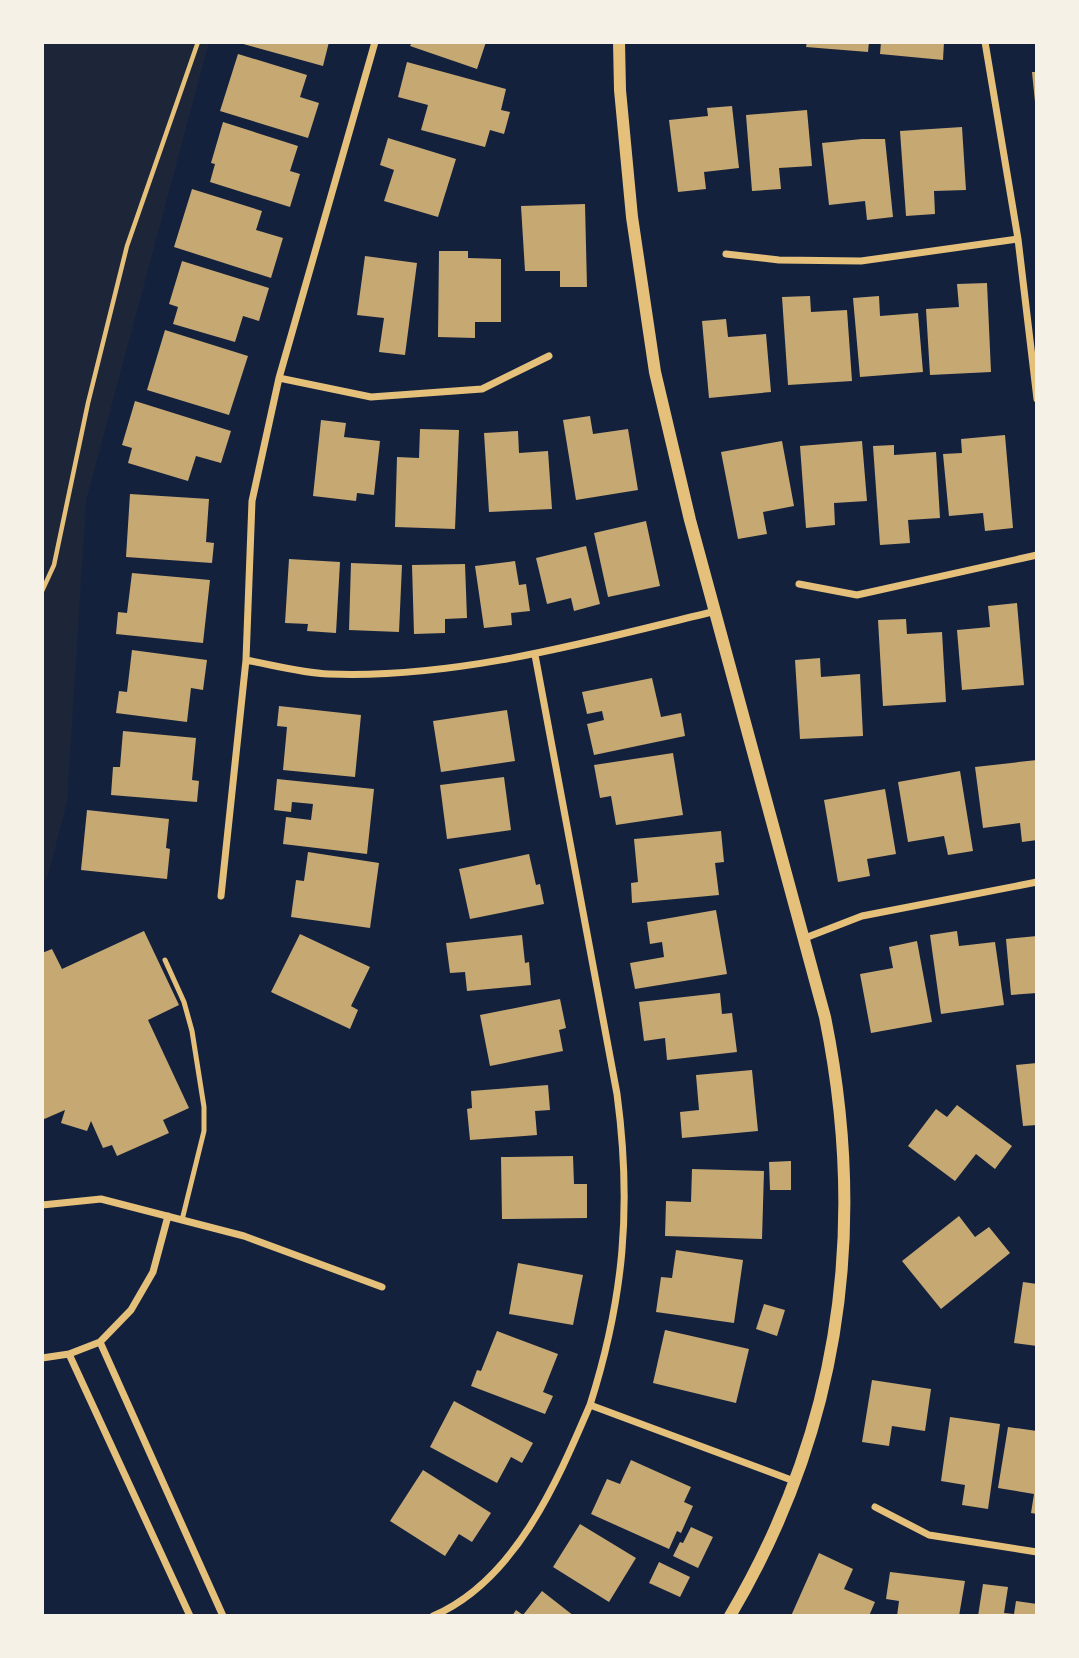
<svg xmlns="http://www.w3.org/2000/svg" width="1079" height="1658" viewBox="0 0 1079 1658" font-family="'Public Sans',sans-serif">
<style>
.green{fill:#1d2539}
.building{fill:#c6a872}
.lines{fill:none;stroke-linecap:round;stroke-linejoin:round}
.path{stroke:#e5c07b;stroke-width:4.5}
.service{stroke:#e5c07b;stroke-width:5}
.minor{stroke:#e5c07b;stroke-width:7}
.tertiary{stroke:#e5c07b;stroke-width:12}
</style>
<rect width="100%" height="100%" fill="#14213d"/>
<path class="green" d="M42,42H209L86,501L67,802L47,879L42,881Z"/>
<path class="building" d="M236,42H329L323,66Z
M412,42H486L477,69L410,46Z
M807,42H869L868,52L806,47Z
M881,42H944L943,60L880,54Z
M238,54L307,75L300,97L319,103L308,138L220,111Z
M407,62L506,89L501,110L510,112L504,134L490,130L485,147L421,130L428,105L398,97Z
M1032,72H1037V102H1035Z
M732,106L739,168L704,172L706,189L678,192L669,120L708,116L707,108Z
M807,110L812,166L779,168L781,189L752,191L746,115Z
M223,122L298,146L290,171L300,174L290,207L210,182L215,164L211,163Z
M962,127L966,190L934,191L935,214L906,216L900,131Z
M388,138L456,159L438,217L384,201L394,170L380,165Z
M862,139H885L893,217L867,220L865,201L829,205L822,143Z
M192,189L262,211L256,230L283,238L271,278L174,247Z
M585,204L587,287H560V271H525L521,206Z
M439,251H468V258L501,259V322H475V338L438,337Z
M365,256L417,263L405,355L379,352L384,318L357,315Z
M182,261L269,288L259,321L243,316L235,342L173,324L178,307L169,304Z
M987,283L991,372L930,375L926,309L959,307L957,284Z
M810,296L811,312L847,310L852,381L788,385L782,297Z
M879,296L880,316L918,313L923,372L860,377L853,298Z
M726,319L728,337L766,334L771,392L709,398L702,321Z
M165,330L248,356L229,415L147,390Z
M135,401L231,431L221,463L196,456L188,481L128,463L132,448L122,445Z
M590,416L593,434L628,429L638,490L576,500L563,420Z
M321,420L346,423L344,437L380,441L374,495L357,493L356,501L313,496Z
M420,429L459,430L455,529L395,527L397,457L419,458Z
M518,431L519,453L548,451L552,509L489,512L484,433Z
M1005,435L1013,528L985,531L983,513L949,516L943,454L962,453L961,439Z
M782,441L794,506L763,512L767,534L738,539L721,452Z
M862,441L867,501L834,503L835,525L806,528L800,446Z
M894,445V455L936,452L940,518L908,520L910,543L880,545L873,446Z
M130,494L209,499L206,542L214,543L212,563L126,557Z
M646,521L660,586L608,597L594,533Z
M586,546L600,604L574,611L571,598L547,604L536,558Z
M289,559L340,562L336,633L307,631L308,624L285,623Z
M515,561L519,585L526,584L530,611L511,613L512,625L484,628L475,566Z
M351,563L402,565L399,632L349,630Z
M465,564L467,618L445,619V633L414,634L412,565Z
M132,573L210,580L203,643L116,634L118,612L127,613Z
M1017,603L1024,685L962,690L957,630L990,627L988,606Z
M906,619L907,634L942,632L946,702L883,706L878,620Z
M132,650L207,660L203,690L191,688L187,722L116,713L119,691L127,692Z
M820,658L821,677L860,674L863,736L800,739L795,660Z
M652,678L661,717L681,713L685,736L594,755L587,724L604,720L602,711L587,714L582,692Z
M279,706L361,715L355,777L283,770L287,727L277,726Z
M507,710L515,761L441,772L433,721Z
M123,731L196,738L192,780L199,781L197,802L111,795L113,767H120Z
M673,753L683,815L616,825L611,796L600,798L594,765Z
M1037,760V840L1022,842L1020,823L983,828L975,767Z
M960,771L973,851L948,855L944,836L908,842L898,782Z
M504,777L511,830L447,839L440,785Z
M277,779L374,789L367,854L283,844L286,817L311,820L313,804L292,802L291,812L274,810Z
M885,789L896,854L867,859L870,876L838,882L824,800Z
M87,810L169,819L166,848L170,849L167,879L81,870Z
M721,831L724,862L715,863L719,895L632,903L631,883L638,882L634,839Z
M308,852L379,863L370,928L291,917L296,880L304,881Z
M529,854L536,885L540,884L544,904L470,919L459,869Z
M716,910L727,974L635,989L630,963L664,957L662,942L650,944L647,922Z
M144,931L179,1005L148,1020L189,1108L163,1120L169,1133L117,1156L112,1145L103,1148L91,1121L87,1131L61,1123L65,1110L42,1120V953L52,949L62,969Z
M957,931L959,946L995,942L1004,1005L941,1014L930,935Z
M300,934L370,967L351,1006L358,1010L350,1029L271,992Z
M522,935L525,963L529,962L531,985L467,991L465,972L450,973L446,943Z
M1037,936V993L1011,995L1006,939Z
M917,941L932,1022L871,1033L860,974L893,968L889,947Z
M720,993L722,1014L732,1013L737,1052L667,1060L665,1038L644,1041L639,1002Z
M560,999L566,1028L559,1030L563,1051L490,1066L480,1015Z
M1037,1063V1125L1023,1126L1016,1065Z
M752,1070L758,1131L682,1138L680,1112L699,1110L696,1075Z
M548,1085L550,1110L535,1111L537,1135L470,1140L467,1109L472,1108L471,1091Z
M957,1105L1012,1146L995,1169L976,1154L955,1181L908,1146L936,1109L947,1117Z
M573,1156L574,1184H587V1218L502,1219L501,1157Z
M791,1161V1190H770L769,1162Z
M692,1169L764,1171L762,1239L665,1236L666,1201L691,1202Z
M959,1216L975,1237L989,1227L1010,1253L941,1309L902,1261Z
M676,1250L743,1260L734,1323L656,1312L661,1277L672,1278Z
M518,1263L583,1275L573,1325L509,1314Z
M1023,1282L1037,1284V1346L1014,1343Z
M764,1304L785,1310L777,1336L756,1329Z
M665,1330L749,1349L736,1403L653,1383Z
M497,1331L558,1354L543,1392L553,1396L545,1414L471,1386L477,1370L481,1371Z
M872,1380L931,1389L925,1431L892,1426L889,1446L862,1442Z
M454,1401L533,1443L522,1463L511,1457L497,1483L430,1447Z
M950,1417L1000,1424L988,1509L962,1505L965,1485L941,1481Z
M1008,1427L1037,1431V1514L1031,1513L1034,1494L998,1488Z
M631,1460L691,1487L684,1502L693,1506L681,1533L677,1531L669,1549L591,1514L607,1479L620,1484Z
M423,1470L491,1513L472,1542L459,1534L445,1556L390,1521Z
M580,1524L636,1558L609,1602L553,1567Z
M691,1527L713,1537L698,1568L673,1556L680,1542L683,1543Z
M819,1553L853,1569L844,1589L875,1602L869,1616H791Z
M659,1562L690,1577L680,1597L649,1583Z
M890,1572L965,1581L959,1616H897L899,1601L886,1599Z
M983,1584L1008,1587L1004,1613L1014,1614L1016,1601L1037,1604V1616H978Z
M542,1591L574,1616H512L516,1610L523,1615Z"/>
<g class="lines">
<path class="path" d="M42,591L54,565L88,403L127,246L198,42"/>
<path class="service" d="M165,960L184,1002L192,1031L204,1107V1131L182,1220"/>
<path class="minor" d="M985,42L1018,239L1037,399
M726,254L779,260L861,261L1018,239
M279,378L371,397L482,389L549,356
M799,584L857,595L1037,555
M535,655L617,1094C632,1206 624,1298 590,1405
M246,660C273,665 302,673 329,674C458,679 592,641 716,611
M221,896L246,660L252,501L279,378L375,42
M805,938L862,916L1037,882
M42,1205L101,1199L244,1236L382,1287
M100,1342L223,1616
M69,1354L190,1616
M42,1358L69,1354L100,1342L131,1310L153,1272L168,1216
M875,1507L929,1535L1037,1552
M433,1616C515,1581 557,1482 590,1405L794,1481"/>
<path class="tertiary" d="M619,42L620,90L632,217L655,372L690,520L825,1017C868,1228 840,1430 730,1616"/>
</g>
<rect width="1079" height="1658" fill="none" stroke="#f6f1e7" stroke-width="88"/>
</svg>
